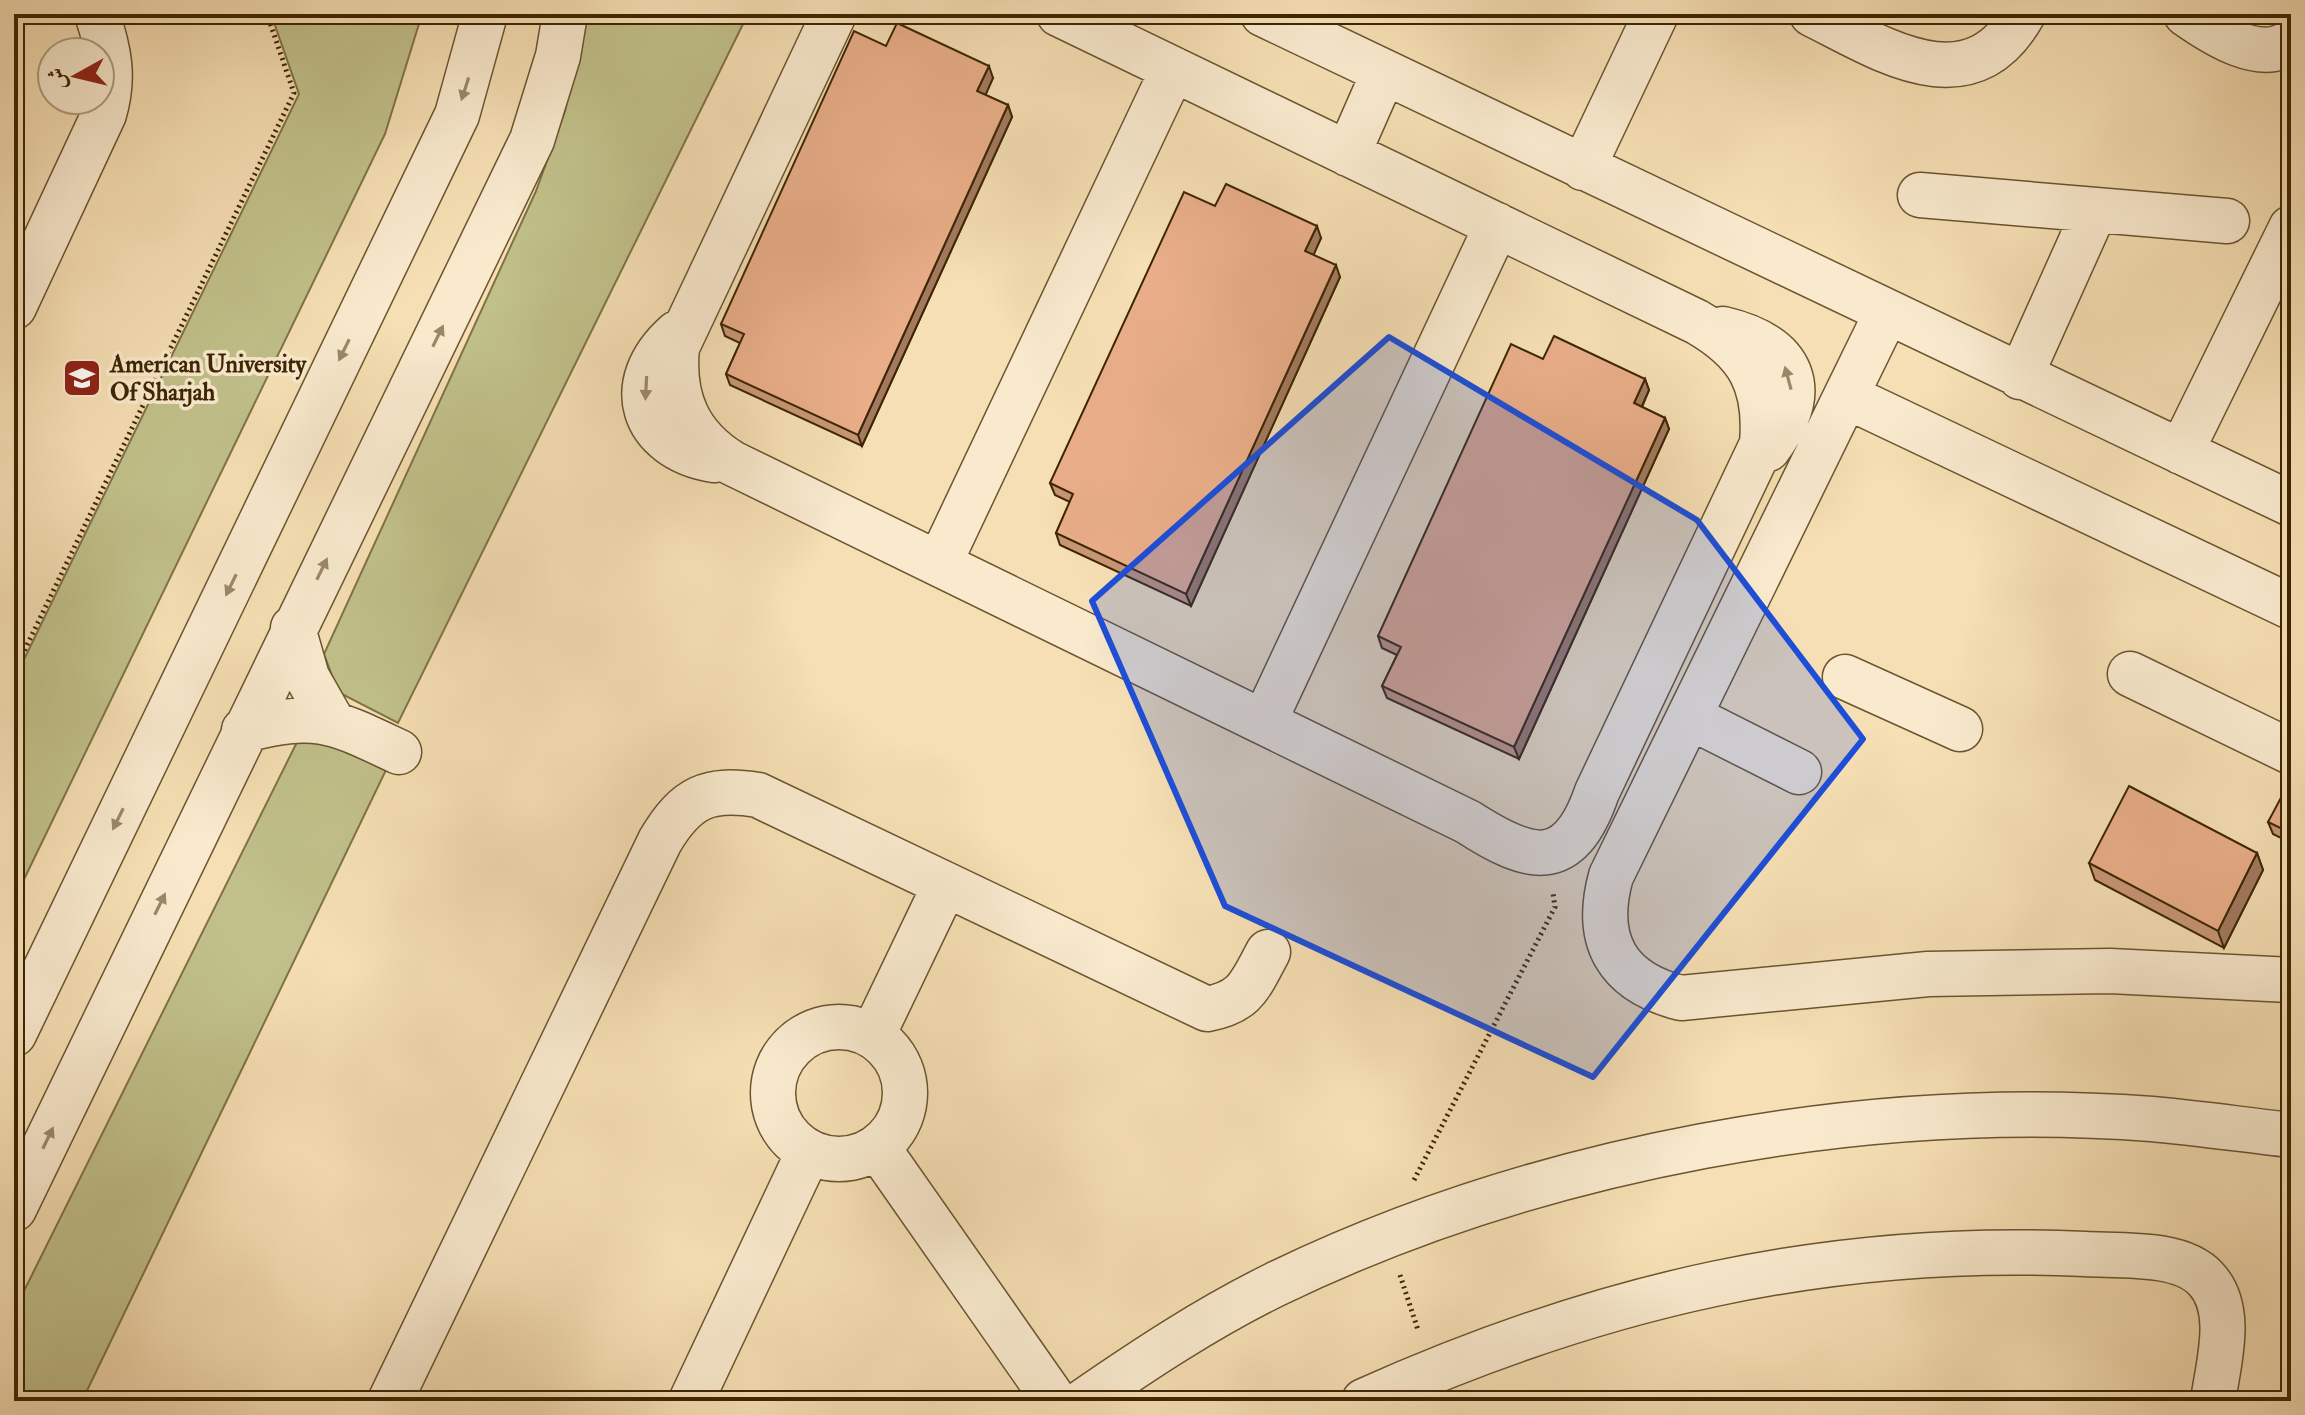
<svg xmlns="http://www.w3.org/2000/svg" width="2305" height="1415" viewBox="0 0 2305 1415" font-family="'IM FELL Double Pica',Amiri,serif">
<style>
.green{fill:#c1c08a;stroke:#7f7346;stroke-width:2}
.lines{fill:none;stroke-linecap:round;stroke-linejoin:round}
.minor-casing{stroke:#6b542f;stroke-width:47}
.path{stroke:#3d2603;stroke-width:5;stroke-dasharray:2 4;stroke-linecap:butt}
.minor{stroke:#f9eace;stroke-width:44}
.wall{fill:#c89676;stroke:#3d2603;stroke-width:2}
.shaded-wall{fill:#a37a60;stroke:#3d2603;stroke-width:2}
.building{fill:#e9ae89;stroke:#3d2603;stroke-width:2}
.oneway{fill:#9b8868}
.marked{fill:#1d4ed8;fill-opacity:0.2;stroke:#1d4ed8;stroke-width:6;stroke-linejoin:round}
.labels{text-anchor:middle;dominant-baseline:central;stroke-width:7;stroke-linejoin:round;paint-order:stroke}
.poi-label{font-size:24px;font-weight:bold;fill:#3d2603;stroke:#f9eace;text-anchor:start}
</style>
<rect width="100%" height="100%" fill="#f6dfb4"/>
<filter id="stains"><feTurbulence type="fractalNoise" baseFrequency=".0025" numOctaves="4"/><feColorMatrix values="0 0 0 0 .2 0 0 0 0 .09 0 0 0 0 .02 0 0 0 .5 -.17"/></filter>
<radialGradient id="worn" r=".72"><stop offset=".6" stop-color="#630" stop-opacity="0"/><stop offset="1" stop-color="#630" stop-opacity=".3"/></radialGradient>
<path class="green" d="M271,14H422L385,134L14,900V680L299,94Z
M585,14H748L398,723L338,692L324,654L536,191L565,111Z
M302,732L386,770L82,1401H14V1311Z"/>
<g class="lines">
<defs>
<path id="minor" d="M834,14L677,347C672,398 688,436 732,463L1468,822C1530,862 1569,873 1597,792L1762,444C1767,384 1749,352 1697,322L1059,14
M1263,14L2291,504
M1812,14C1882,49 1970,108 2023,14
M2186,14C2213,33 2262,65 2291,41
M1348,154L1384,72
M1583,168L1656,14
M1920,195L2227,221
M14,307L104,114C115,77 109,50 97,14
M1887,312L1611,876C1593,941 1617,982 1681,998L1928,974L2110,971L2291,980
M1723,329C1794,346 1813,389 1768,449
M677,333C620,383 641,448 714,460
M2020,377L2095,210
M1846,396L2291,607
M2181,452L2291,228
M939,564L1173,69
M293,628L307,677L332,721
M2130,674L2291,752
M1845,677L1960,729
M1690,717L1799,772
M1264,722L1497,225
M244,730C318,711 333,721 399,752
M773 1093a66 66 0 1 1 132 0a66 66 0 1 1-132 0Z
M14,1034L457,115L485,14
M873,1035L944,887
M878,1148L1055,1401
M14,1209L532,140L558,56L565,14
M390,1401L660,841C686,797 708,787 758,795L1207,1009C1246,1002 1250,985 1268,952
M691,1401L808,1153
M1084,1401C1145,1359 1207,1318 1274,1285C1535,1158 1863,1097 2152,1119C2198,1123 2245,1130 2291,1135
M1364,1401C1598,1296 1827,1242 2085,1254C2120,1256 2181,1251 2206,1279C2235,1310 2218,1364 2213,1401"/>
</defs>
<use href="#minor" class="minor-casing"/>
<path class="path" d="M14,672L294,93L267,14
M1414,1180L1555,907L1553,893
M1400,1275L1418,1330"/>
<use href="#minor" class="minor"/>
</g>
<path class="wall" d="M886,46L993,78L985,95L1008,105L1012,117L862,446L730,385L726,374L740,343L725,336L721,324Z
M1215,206L1321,238L1313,255L1340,277L1191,606L1060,545L1056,533L1070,502L1055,495L1050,483Z
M1645,379L1649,390L1642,407L1665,418L1669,429L1519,759L1387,698L1382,686L1397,655L1382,648L1378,636Z
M2291,795V843L2273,834L2268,822Z
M2257,853L2263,870L2224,948L2095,880L2089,863Z"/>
<path class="shaded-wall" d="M989,66L993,78L982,103L977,91Z
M1008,105L1012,117L862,446L858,435Z
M1317,226L1321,238L1310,263L1305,251Z
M1336,265L1340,277L1191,606L1186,594Z
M1645,379L1649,390L1638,415L1634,403Z
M1665,418L1669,429L1519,759L1514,747Z
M2257,853L2263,870L2224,948L2218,931Z"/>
<path class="building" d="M897,23L989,66L977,91L1008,105L858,435L726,374L744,334L721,324L854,31L886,46Z
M1226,184L1317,226L1305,251L1336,265L1186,594L1056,533L1073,494L1050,483L1184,192L1215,206Z
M1554,336L1645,379L1634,403L1665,418L1514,747L1382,686L1401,647L1378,636L1511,344L1543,359Z
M2129,786L2257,853L2218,931L2089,863Z
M2284,792L2291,795V833L2268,822Z"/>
<defs><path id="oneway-solid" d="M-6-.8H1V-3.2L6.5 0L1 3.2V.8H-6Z" transform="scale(2)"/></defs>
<g class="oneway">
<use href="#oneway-solid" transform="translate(465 89) rotate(108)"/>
<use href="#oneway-solid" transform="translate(438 336) rotate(-64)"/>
<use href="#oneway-solid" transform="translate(344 350) rotate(116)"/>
<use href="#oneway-solid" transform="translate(1788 378) rotate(-105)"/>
<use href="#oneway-solid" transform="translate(646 388) rotate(93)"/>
<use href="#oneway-solid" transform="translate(322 569) rotate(-64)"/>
<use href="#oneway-solid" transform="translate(231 585) rotate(116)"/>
<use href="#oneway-solid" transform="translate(118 819) rotate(116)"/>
<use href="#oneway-solid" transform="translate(160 904) rotate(-64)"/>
<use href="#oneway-solid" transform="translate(48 1138) rotate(-64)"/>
</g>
<path class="marked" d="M1389,337L1697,520L1863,739L1593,1077L1225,906L1092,601Z"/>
<defs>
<symbol id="university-square" viewBox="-11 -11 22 22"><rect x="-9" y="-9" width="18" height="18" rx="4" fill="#8f2418" stroke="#f9eace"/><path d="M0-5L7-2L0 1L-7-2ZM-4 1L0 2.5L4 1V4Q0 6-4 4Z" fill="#fff"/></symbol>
</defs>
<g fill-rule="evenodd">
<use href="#university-square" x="60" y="356" width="44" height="44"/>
</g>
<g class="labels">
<g class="poi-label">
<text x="110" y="364">American University<tspan x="110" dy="28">Of Sharjah</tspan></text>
</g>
</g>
<rect width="2305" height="1415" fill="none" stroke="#f6dfb4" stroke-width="48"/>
<rect x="16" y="16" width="2273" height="1383" fill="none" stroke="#3d2603" stroke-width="4"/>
<rect x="24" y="24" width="2257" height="1367" fill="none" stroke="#3d2603" stroke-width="2"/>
<g transform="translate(76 76) rotate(262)"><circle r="38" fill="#f9eace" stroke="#ae9c7d" stroke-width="2"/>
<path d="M0-6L14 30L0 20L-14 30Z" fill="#8f2418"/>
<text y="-12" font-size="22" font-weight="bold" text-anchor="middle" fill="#3d2603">ش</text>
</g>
<rect width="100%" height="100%" filter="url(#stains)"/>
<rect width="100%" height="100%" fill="url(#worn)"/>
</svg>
